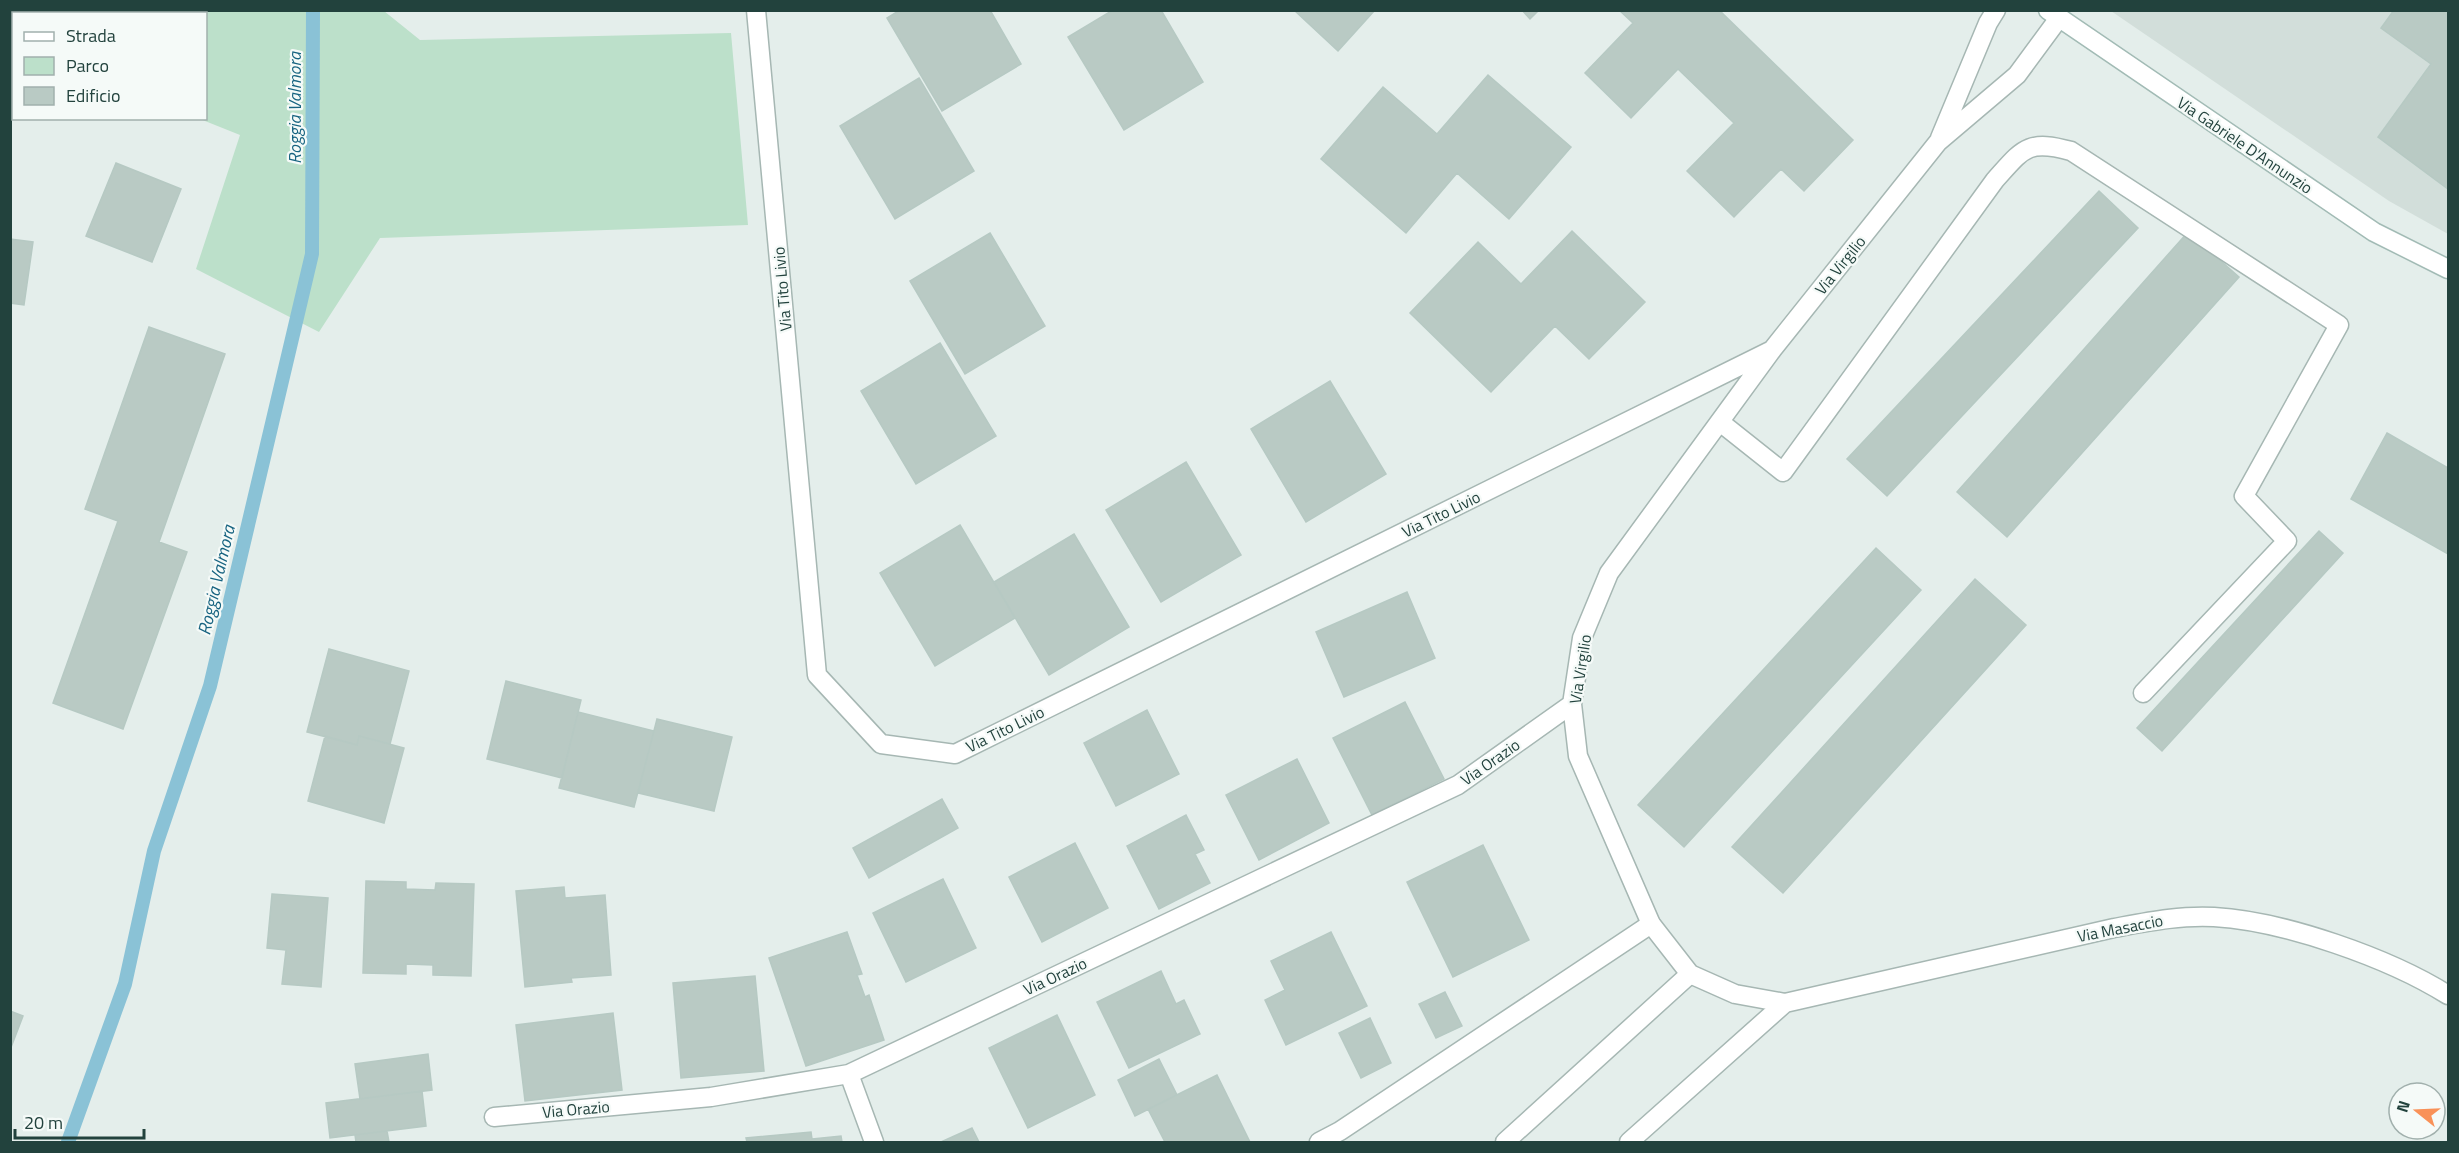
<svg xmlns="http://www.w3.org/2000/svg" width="2459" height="1153" viewBox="0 0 2459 1153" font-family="'Titillium Web',sans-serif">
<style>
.built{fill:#d2deda}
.green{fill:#bce0ca}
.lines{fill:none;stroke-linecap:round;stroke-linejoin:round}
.stream{stroke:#8ac2d6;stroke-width:14}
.building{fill:#b9cac4;stroke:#b6c9c3;stroke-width:1.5}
.service-casing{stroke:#a6b7b3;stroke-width:21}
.minor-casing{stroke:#a6b7b3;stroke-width:21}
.secondary-casing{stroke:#a2bbb5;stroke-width:21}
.service{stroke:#fff;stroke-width:18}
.minor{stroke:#fff;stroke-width:18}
.secondary{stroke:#fff;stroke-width:18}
.labels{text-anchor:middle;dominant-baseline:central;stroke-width:4.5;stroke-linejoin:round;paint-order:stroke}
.street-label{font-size:16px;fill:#22423d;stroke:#f5faf8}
.water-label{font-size:18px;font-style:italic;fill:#186481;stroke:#f5faf8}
</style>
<rect width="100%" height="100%" fill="#e4eeeb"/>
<path class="built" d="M2111,11H2406L2448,40V234L2389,201Z"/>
<path class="green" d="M171,10L384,11L420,40L731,33L748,225L380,238L319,332L196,269L240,135L200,119L206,118V14L170,13Z"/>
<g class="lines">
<path class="stream" d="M68,1142L125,984L154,851L210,686L312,254L313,10"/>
</g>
<path class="building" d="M10,10H96L95,14H14V49H10Z
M900,10H990L1021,64L942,111L887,18Z
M1113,10H1161L1203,82L1124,130L1068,37Z
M1294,10H1375L1338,51Z
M1522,10H1539L1530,19Z
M1619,10H1719L1853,140L1804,191L1781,169L1734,217L1687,171L1734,123L1678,69L1631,118L1585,73L1633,23Z
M2394,10H2448V189L2378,137L2431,64L2381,28Z
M1488,75L1571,147L1509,219L1457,173L1406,233L1321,159L1383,87L1437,134Z
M919,78L974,171L895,219L840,126Z
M116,163L181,189L152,262L86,236Z
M2099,191L2138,228L1887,496L1847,459Z
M1572,231L1645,302L1589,359L1555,326L1491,392L1410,313L1478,242L1521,284Z
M2188,232L2239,277L2007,537L1957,492Z
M990,233L1045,326L965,374L910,281Z
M10,239L33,242L24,305L10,303Z
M149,327L225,354L159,542L187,552L123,729L53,703L118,521L85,509Z
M940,343L996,436L916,484L861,391Z
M1330,381L1386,474L1306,522L1251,429Z
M2387,433L2448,468V554L2351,499Z
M1186,462L1241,555L1161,602L1106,510Z
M960,525L1015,618L935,666L880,573Z
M2319,531L2343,553L2162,751L2137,728Z
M1074,534L1129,627L1049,675L994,582Z
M1876,548L1921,590L1684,847L1638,805Z
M1975,579L2026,625L1783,893L1732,847Z
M1407,592L1435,658L1344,697L1316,632Z
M329,649L409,671L390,744L359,736L357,745L307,732Z
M506,681L581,700L562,778L487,759Z
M1405,702L1444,779L1372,815L1333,738Z
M1147,710L1179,774L1116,806L1084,743Z
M578,712L654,731L634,807L559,788Z
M657,719L732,737L714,811L638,793Z
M325,736L357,745L359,736L404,748L384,823L308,801Z
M1297,759L1329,823L1259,860L1226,795Z
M942,799L958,828L869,878L853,848Z
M1186,815L1204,850L1195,854L1210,883L1159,909L1127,846Z
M1075,843L1108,908L1042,942L1009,877Z
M1483,845L1529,940L1453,977L1407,882Z
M943,879L976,948L906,982L873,913Z
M366,881L406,882V889L435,890L436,883L474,884L471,976L433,975V965L406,964V974L363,973Z
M564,887L565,898L605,895L611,975L571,978L572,982L525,987L516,891Z
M272,894L328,898L321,987L282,984L286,950L267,948Z
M847,932L862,974L857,975L865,997L869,995L884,1040L806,1066L769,958Z
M1331,932L1367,1006L1286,1045L1265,1000L1285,990L1271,961Z
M1161,971L1176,1004L1184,1000L1200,1034L1129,1068L1097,1002Z
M755,976L764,1071L681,1078L673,983Z
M1445,992L1462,1026L1436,1038L1419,1004Z
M10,1011L23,1016L10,1050Z
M613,1013L622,1090L525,1101L516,1025Z
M1057,1015L1095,1095L1028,1128L989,1048Z
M1370,1018L1391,1063L1361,1078L1339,1033Z
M428,1054L432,1090L360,1099L355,1064Z
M1159,1059L1177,1095L1135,1116L1118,1080Z
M1217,1075L1250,1142H1165L1148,1109Z
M422,1091L426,1126L330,1138L326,1103Z
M972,1128L979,1142H941Z
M387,1131L389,1142H356L355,1135Z
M811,1132L812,1139L841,1136L842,1142H747L746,1138Z"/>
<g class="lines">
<defs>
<path id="service" d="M1720,422L1783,472L1995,180C2023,149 2027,139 2071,151L2339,325L2244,496L2287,541L2143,693
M1319,1142L1340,1131L1651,924
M1505,1142L1690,974"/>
<path id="minor" d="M756,10L817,675L881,744L955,754L1772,350
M1940,138L1988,23L1996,10
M1785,1003L2114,928C2147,922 2181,915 2214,917C2284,921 2389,958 2448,995
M849,1074L874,1142
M494,1117L711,1097L849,1074L1458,785L1572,704
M1629,1142L1785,1003L1735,994L1690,974L1651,924L1578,756L1572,704L1582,638L1609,573L1772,350L1938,142L2017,75L2059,18"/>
<path id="secondary" d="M2048,10L2374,232L2448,269"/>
</defs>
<use href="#service" class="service-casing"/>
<use href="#minor" class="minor-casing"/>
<use href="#secondary" class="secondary-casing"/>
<use href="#service" class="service"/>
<use href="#minor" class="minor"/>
<use href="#secondary" class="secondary"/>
</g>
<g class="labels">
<g class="street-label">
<text transform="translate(2245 145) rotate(34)">Via Gabriele D'Annunzio</text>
<text transform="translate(1840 265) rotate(-51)">Via Virgilio</text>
<text transform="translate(782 289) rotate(-95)">Via Tito Livio</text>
<text transform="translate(1441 514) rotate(-26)">Via Tito Livio</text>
<text transform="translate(1580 669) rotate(-81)">Via Virgilio</text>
<text transform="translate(1005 729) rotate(-26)">Via Tito Livio</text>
<text transform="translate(1490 762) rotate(-35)">Via Orazio</text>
<text transform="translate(2120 928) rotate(-11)">Via Masaccio</text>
<text transform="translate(1055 976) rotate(-25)">Via Orazio</text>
<text transform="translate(576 1109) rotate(-5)">Via Orazio</text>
</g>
<g class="water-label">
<text transform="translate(294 108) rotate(-90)">Roggia Valmora</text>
<text transform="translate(216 580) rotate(-77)">Roggia Valmora</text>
</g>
</g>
<rect width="2459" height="1153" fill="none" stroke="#22423d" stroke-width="24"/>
<rect x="12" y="12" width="195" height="108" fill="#f5faf8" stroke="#a1b0ad" stroke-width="1.5"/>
<rect x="24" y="32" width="30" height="9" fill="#ffffff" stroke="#a1b0ad" stroke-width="1.5"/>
<text x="66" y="42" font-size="18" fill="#22423d">Strada</text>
<rect x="24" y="57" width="30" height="18" fill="#bce0ca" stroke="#a1b0ad" stroke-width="1.5"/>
<text x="66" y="72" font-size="18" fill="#22423d">Parco</text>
<rect x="24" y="87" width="30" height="18" fill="#b9cac4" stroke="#a1b0ad" stroke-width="1.5"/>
<text x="66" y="102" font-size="18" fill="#22423d">Edificio</text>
<g transform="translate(2417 1111) rotate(288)"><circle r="28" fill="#f5faf8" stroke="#a1b0ad" stroke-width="1.5"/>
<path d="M0-4.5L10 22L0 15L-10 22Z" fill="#f99158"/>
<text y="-9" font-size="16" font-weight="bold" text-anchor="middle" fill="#22423d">N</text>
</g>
<path d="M15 1129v9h129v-9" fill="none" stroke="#22423d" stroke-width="3"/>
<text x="24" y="1129" font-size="18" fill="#22423d" stroke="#f5faf8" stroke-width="4.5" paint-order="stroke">20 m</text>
</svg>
